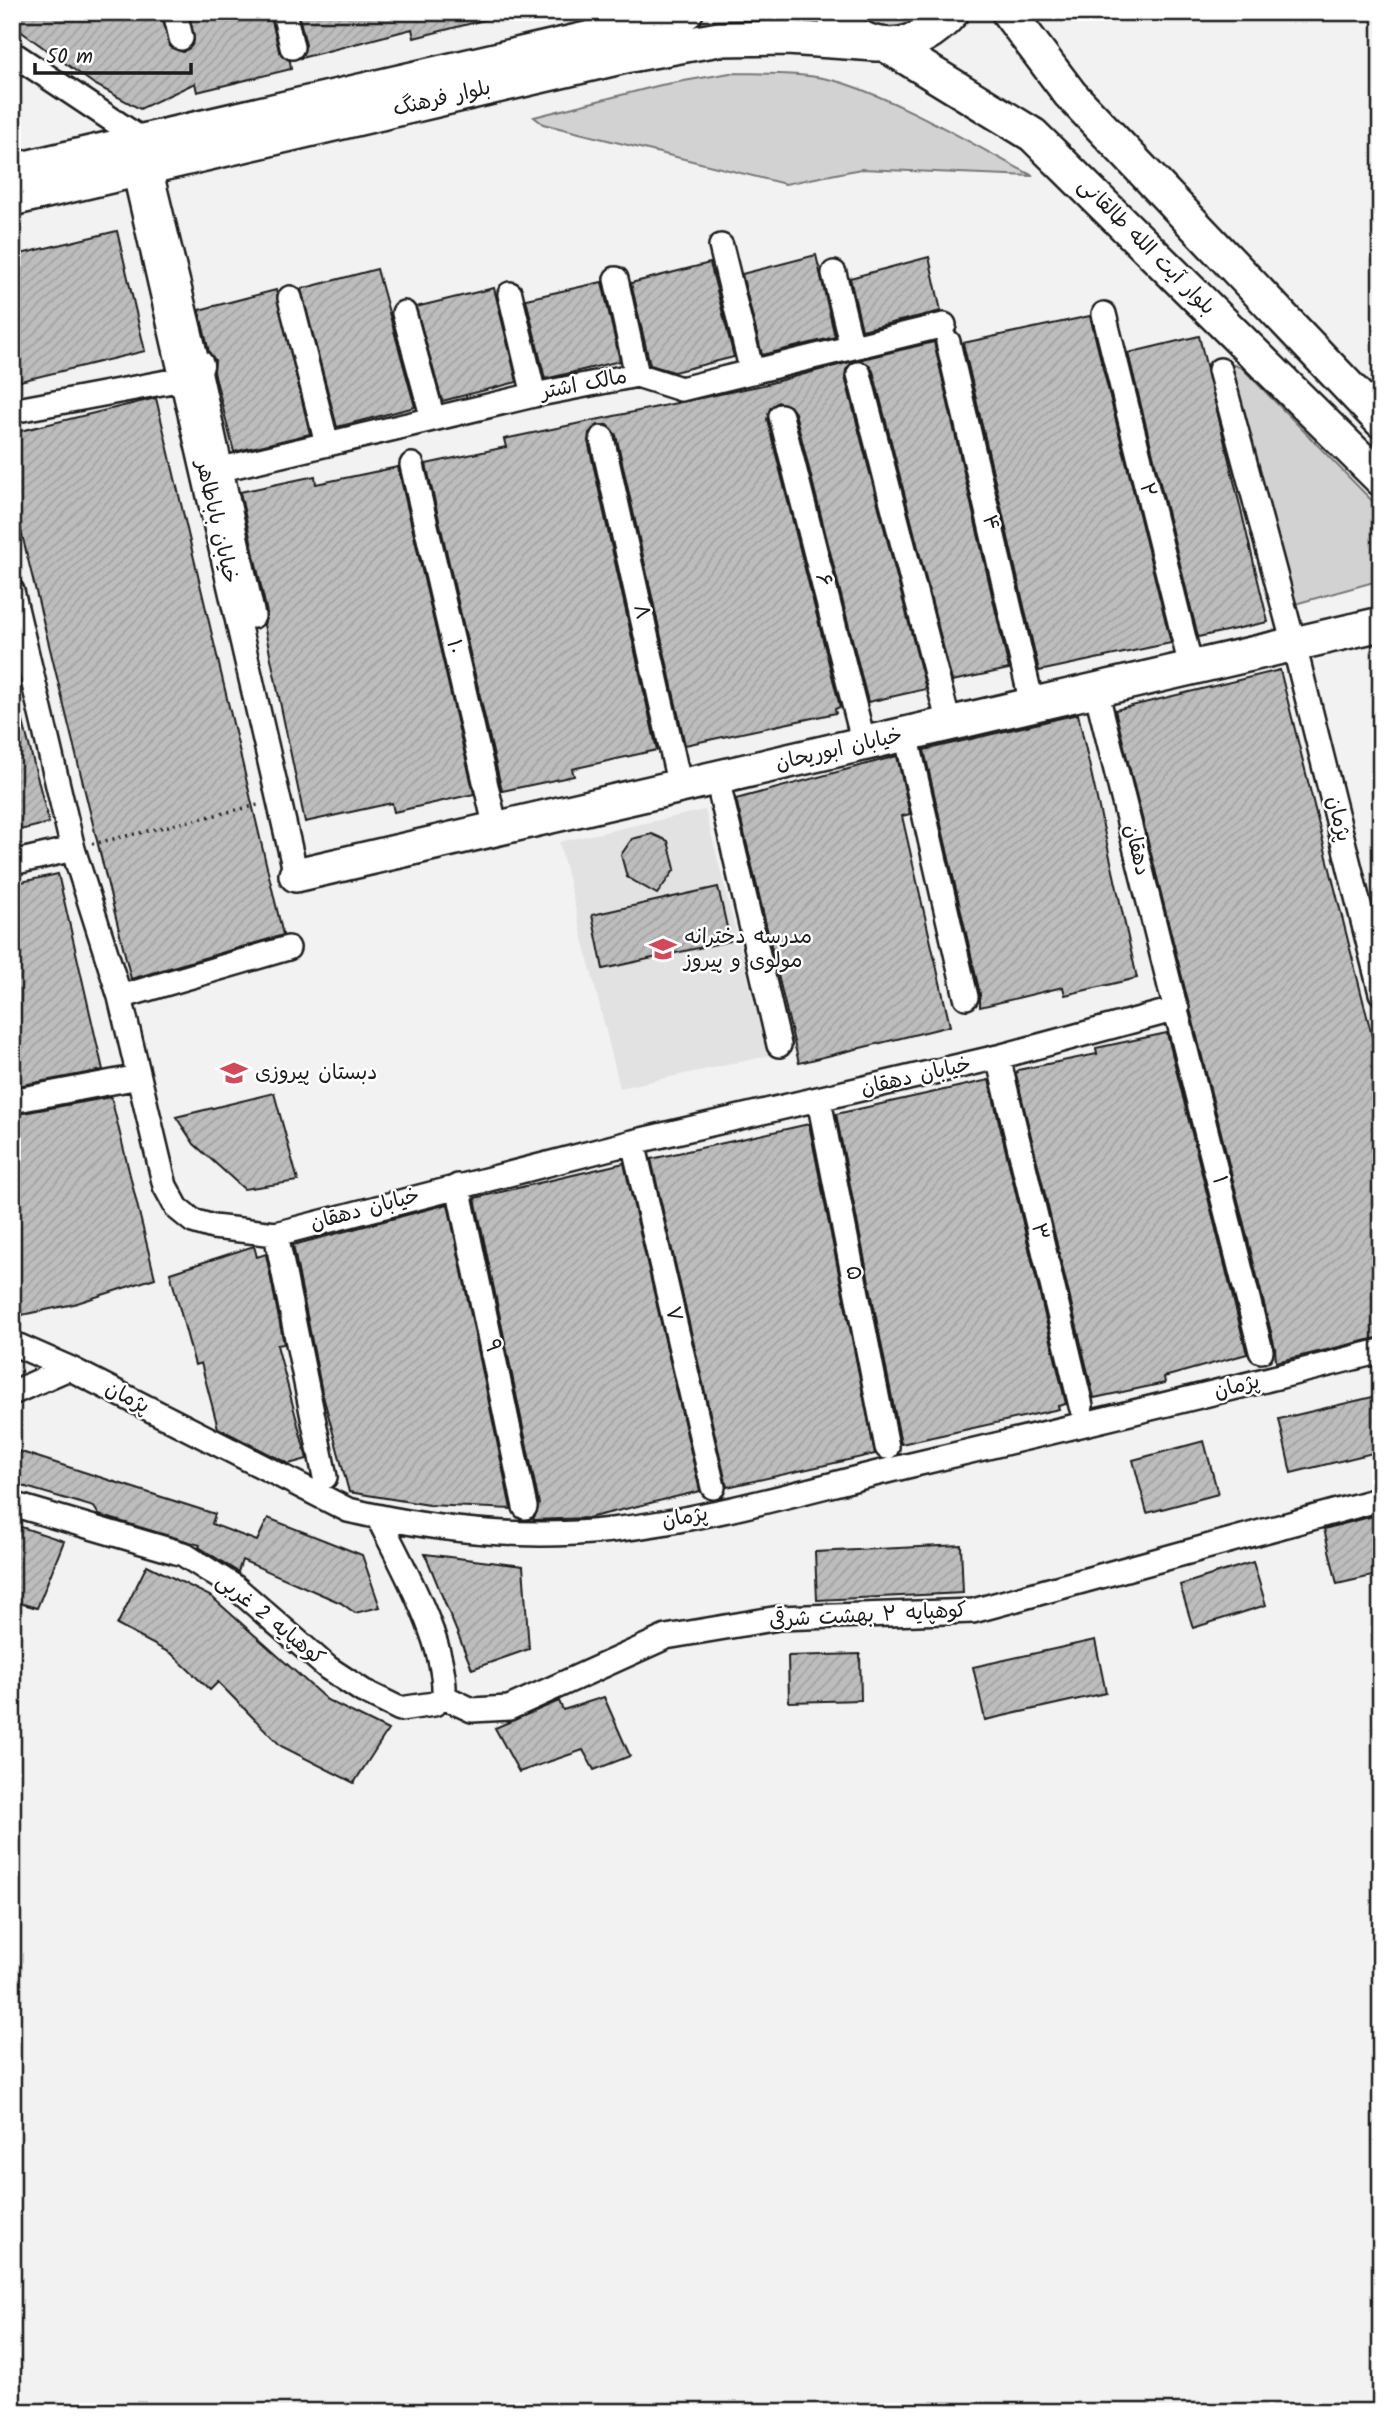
<svg xmlns="http://www.w3.org/2000/svg" width="1393" height="2424" viewBox="0 0 1393 2424" font-family="Kalam,'Playpen Sans Arabic',sans-serif">
<style>
.built{fill:#e2e2e2}
.green{fill:#d2d2d2;stroke:#777;stroke-width:2}
.building{fill:url(#building-hatch);stroke:#1c1c1c;stroke-width:2}
.lines{fill:none;stroke-linecap:round;stroke-linejoin:round}
.minor-casing{stroke:#1c1c1c;stroke-width:28}
.tertiary-casing{stroke:#1c1c1c;stroke-width:35}
.secondary-casing{stroke:#1c1c1c;stroke-width:38}
.path{stroke:#1c1c1c;stroke-width:3.5;stroke-dasharray:2 5;stroke-linecap:butt}
.minor{stroke:#fff;stroke-width:23}
.tertiary{stroke:#fff;stroke-width:30}
.secondary{stroke:#fff;stroke-width:33}
.labels{text-anchor:middle;dominant-baseline:central;stroke-width:5;stroke-linejoin:round;paint-order:stroke}
.street-label{font-size:21px;fill:#1c1c1c;stroke:#fff}
.poi-label{font-size:21px;fill:#1c1c1c;stroke:#fff;text-anchor:start}
</style>
<defs>
<pattern id="building-hatch" width="6" height="6" patternUnits="userSpaceOnUse" patternTransform="scale(1.75)"><rect width="6" height="6" fill="#bdbdbd"/><path d="M-1 1l2-2M0 6l6-6M5 7l2-2" fill="none" stroke="#a2a2a2"/></pattern>
</defs>
<rect width="100%" height="100%" fill="#f2f2f2"/>
<filter id="ink" filterUnits="userSpaceOnUse"><feTurbulence type="fractalNoise" baseFrequency=".0143" numOctaves="2"/><feDisplacementMap in="SourceGraphic" scale="14" xChannelSelector="R" yChannelSelector="G"/><feConvolveMatrix kernelMatrix="1 2 1 2 8 2 1 2 1" color-interpolation-filters="sRGB"/></filter>
<g filter="url(#ink)">
<path class="built" d="M705,810L768,1056L620,1088L559,842Z"/>
<path class="green" d="M852,12H934C901,33 884,36 852,12Z
M730,73C766,74 809,72 843,83C907,104 973,145 1033,176L861,169L785,184L543,124L534,117L661,85Z
M1234,365L1242,368L1381,510V580L1295,604L1229,368Z"/>
<path class="building" d="M12,12H161L170,47L183,52L194,41L189,12H270L279,51L290,61L291,69L197,92L195,83L140,109L94,84L12,25Z
M298,12H491L492,18L414,38L412,29L301,58L306,45Z
M117,231L145,351L12,383V256Z
M816,255L835,337L762,355L742,274Z
M929,257L941,311L862,330L850,278Z
M710,263L734,357L674,372L650,365L631,283Z
M377,269L415,407L337,427L301,289Z
M602,282L620,361L545,379L526,299Z
M494,288L517,382L442,401L416,307Z
M276,290L310,434L234,452L214,372L215,360L209,352L199,310Z
M1090,316L1171,643L1039,671L963,343Z
M1199,336L1268,622L1198,637L1128,353Z
M934,342L1009,669L952,681L873,371L868,364L858,360Z
M854,361L846,370L845,377L926,689L868,702L795,413L790,406L778,402L771,407L767,419L840,707L835,709L836,713L685,745L616,435L607,425H598L589,433L588,441L657,750L572,769L574,776L502,791L426,464L506,447L504,439L763,385Z
M156,398L283,935L131,979L12,494V433Z
M398,467L474,794L394,812L392,803L305,822L264,625L267,613L240,492L315,476L316,484Z
M1280,670L1381,1072V1337L1276,1362L1275,1348L1115,710Z
M12,702H18L49,823L12,832Z
M1078,714L1137,978L1065,995L1063,987L980,1007V994L924,750Z
M897,756L910,814L902,816L950,1026L799,1063L736,799Z
M652,834L668,841L675,869L657,894L627,877L621,855L632,839Z
M58,874L103,1070L12,1087V884Z
M718,887L730,941L603,969L592,915Z
M1167,1033L1247,1354L1164,1377L1165,1383L1094,1398L1016,1074L1018,1070L1097,1054L1096,1048Z
M989,1080L1066,1404L1058,1406L1059,1409L901,1444L836,1114Z
M274,1093L298,1181L244,1189L194,1144L176,1117Z
M111,1097L155,1278L74,1304L12,1317V1115Z
M809,1124L875,1454L727,1487L651,1159Z
M624,1163L700,1491L588,1518L533,1520L539,1504L475,1198Z
M448,1204L511,1509L429,1505L349,1492L322,1392L293,1245Z
M254,1246L257,1257L266,1254L284,1344L277,1345L307,1459L289,1464L218,1428L201,1363L195,1365L170,1273Z
M1381,1395V1451L1291,1473L1279,1419Z
M1204,1441L1218,1494L1147,1513L1133,1460Z
M12,1449L215,1514L212,1524L257,1541L268,1518L362,1555L380,1607L355,1613L341,1603L242,1560L238,1572L199,1547L200,1545L99,1515L94,1507L12,1483Z
M1381,1514V1574L1337,1584L1324,1529Z
M12,1524L64,1541L37,1608L12,1601Z
M961,1545L963,1593L817,1600L815,1552Z
M425,1554L523,1566L529,1649L472,1669Z
M1253,1562L1266,1605L1193,1628L1180,1585Z
M147,1565L212,1597L327,1700L388,1730L354,1783L281,1746L218,1682L210,1690L172,1654L117,1625Z
M1095,1640L1106,1693L985,1720L973,1667Z
M860,1654L861,1700L789,1702L788,1656Z
M604,1697L630,1756L594,1770L583,1750L519,1772L495,1728L559,1701L563,1710Z"/>
<g class="lines">
<defs>
<path id="minor" d="M175,12L181,38
M284,12L292,47
M12,53L144,141
M150,168L198,365L253,616
M134,170L296,875
M721,246L752,372
M834,273L852,347
M616,279L637,375
M510,294L534,395
M290,298L327,444
M404,313L433,419
M1104,314L1191,667
M948,342L1032,704
M1220,370L1294,645L1381,993
M859,374L949,724
M12,411L183,379
M781,416L864,744
M602,438L680,787
M412,465L496,829
M222,469L534,395L637,375L681,389L944,325
M12,591L73,849L120,997L165,1186L177,1208L193,1221L213,1227L276,1234L633,1142L998,1057L1177,1009
M1096,690L1261,1351
M906,734L966,997
M717,778L779,1045
M12,863L73,849
M120,997L288,948
M998,1057L1081,1406
M819,1100L887,1447
M12,1101L139,1077
M633,1142L713,1487
M458,1186L525,1507
M276,1234L325,1477
M12,1343L69,1368L348,1510C433,1530 525,1540 612,1530C712,1519 809,1489 907,1466C1065,1429 1223,1391 1381,1351
M12,1393L69,1368
M12,1504L183,1554L235,1587L328,1668L363,1691L400,1709L434,1704L444,1697
M378,1517C402,1566 447,1643 444,1697
M444,1697L472,1710L509,1708L666,1637L779,1618L973,1611L1381,1499"/>
<path id="tertiary" d="M183,379L198,365"/>
<path id="secondary" d="M832,12C866,58 917,53 952,12
M1008,12L1070,94L1381,421
M886,45L1033,135L1381,479
M12,171L621,31L686,12
M12,199L630,55L719,39L787,38L876,44
M296,875L1381,624"/>
</defs>
<use href="#minor" class="minor-casing"/>
<use href="#tertiary" class="tertiary-casing"/>
<use href="#secondary" class="secondary-casing"/>
<path class="path" d="M92,844L258,805"/>
<use href="#minor" class="minor"/>
<use href="#tertiary" class="tertiary"/>
<use href="#secondary" class="secondary"/>
</g>
</g>
<defs>
<symbol id="school-bare" viewBox="-9 -9 18 18"><path d="M0-5L7-2L0 1L-7-2ZM-4 1L0 2.5L4 1V4Q0 6-4 4Z" fill="#d1495b" stroke="#fff" stroke-width="2.5" paint-order="stroke"/></symbol>
</defs>
<g fill-rule="evenodd">
<use href="#school-bare" x="644" y="930" width="38" height="38"/>
<use href="#school-bare" x="215" y="1054" width="38" height="38"/>
</g>
<g class="labels">
<g class="street-label">
<text transform="translate(442 99) rotate(-13)">بلوار فرهنگ</text>
<text transform="translate(1146 247) rotate(45)">بلوار آیت الله طالقانی</text>
<text transform="translate(584 385) rotate(-11)">مالک اشتر</text>
<text transform="translate(1147 490) rotate(76)">۲</text>
<text transform="translate(216 522) rotate(77)">خیابان باباطاهر</text>
<text transform="translate(990 523) rotate(77)">۴</text>
<text transform="translate(823 580) rotate(76)">۶</text>
<text transform="translate(641 612) rotate(77)">۸</text>
<text transform="translate(454 647) rotate(77)">۱۰</text>
<text transform="translate(839 750) rotate(-13)">خیابان ابوریحان</text>
<text transform="translate(1338 819) rotate(76)">پژمان</text>
<text transform="translate(1136 850) rotate(76)">دهقان</text>
<text transform="translate(916 1077) rotate(-13)">خیابان دهقان</text>
<text transform="translate(1219 1180) rotate(76)">۱</text>
<text transform="translate(365 1210) rotate(-15)">خیابان دهقان</text>
<text transform="translate(1039 1232) rotate(77)">۳</text>
<text transform="translate(853 1273) rotate(79)">۵</text>
<text transform="translate(673 1314) rotate(77)">۷</text>
<text transform="translate(492 1346) rotate(78)">۹</text>
<text transform="translate(1237 1387) rotate(-14)">پژمان</text>
<text transform="translate(127 1398) rotate(27)">پژمان</text>
<text transform="translate(685 1518) rotate(-10)">پژمان</text>
<text transform="translate(868 1616) rotate(-3)">کوهپایه ۲ بهشت شرقی</text>
<text transform="translate(270 1620) rotate(39)">کوهپایه 2 غربی</text>
</g>
<g class="poi-label">
<text x="684" y="937">مدرسه دخترانه<tspan x="684" dy="24">مولوی و پیروز</tspan></text>
<text x="255" y="1073">دبستان پیروزی</text>
</g>
</g>
<rect width="1393" height="2424" fill="none" stroke="#fff" stroke-width="42"/>
<rect x="21" y="21" width="1351" height="2382" fill="none" stroke="#1c1c1c" stroke-width="2.5" filter="url(#ink)"/>
<path d="M35 63v10h156v-10" fill="none" stroke="#1c1c1c" stroke-width="3.5"/>
<text x="46" y="63" font-size="21" fill="#1c1c1c" stroke="#ffffff" stroke-width="5" paint-order="stroke">50 m</text>
</svg>
